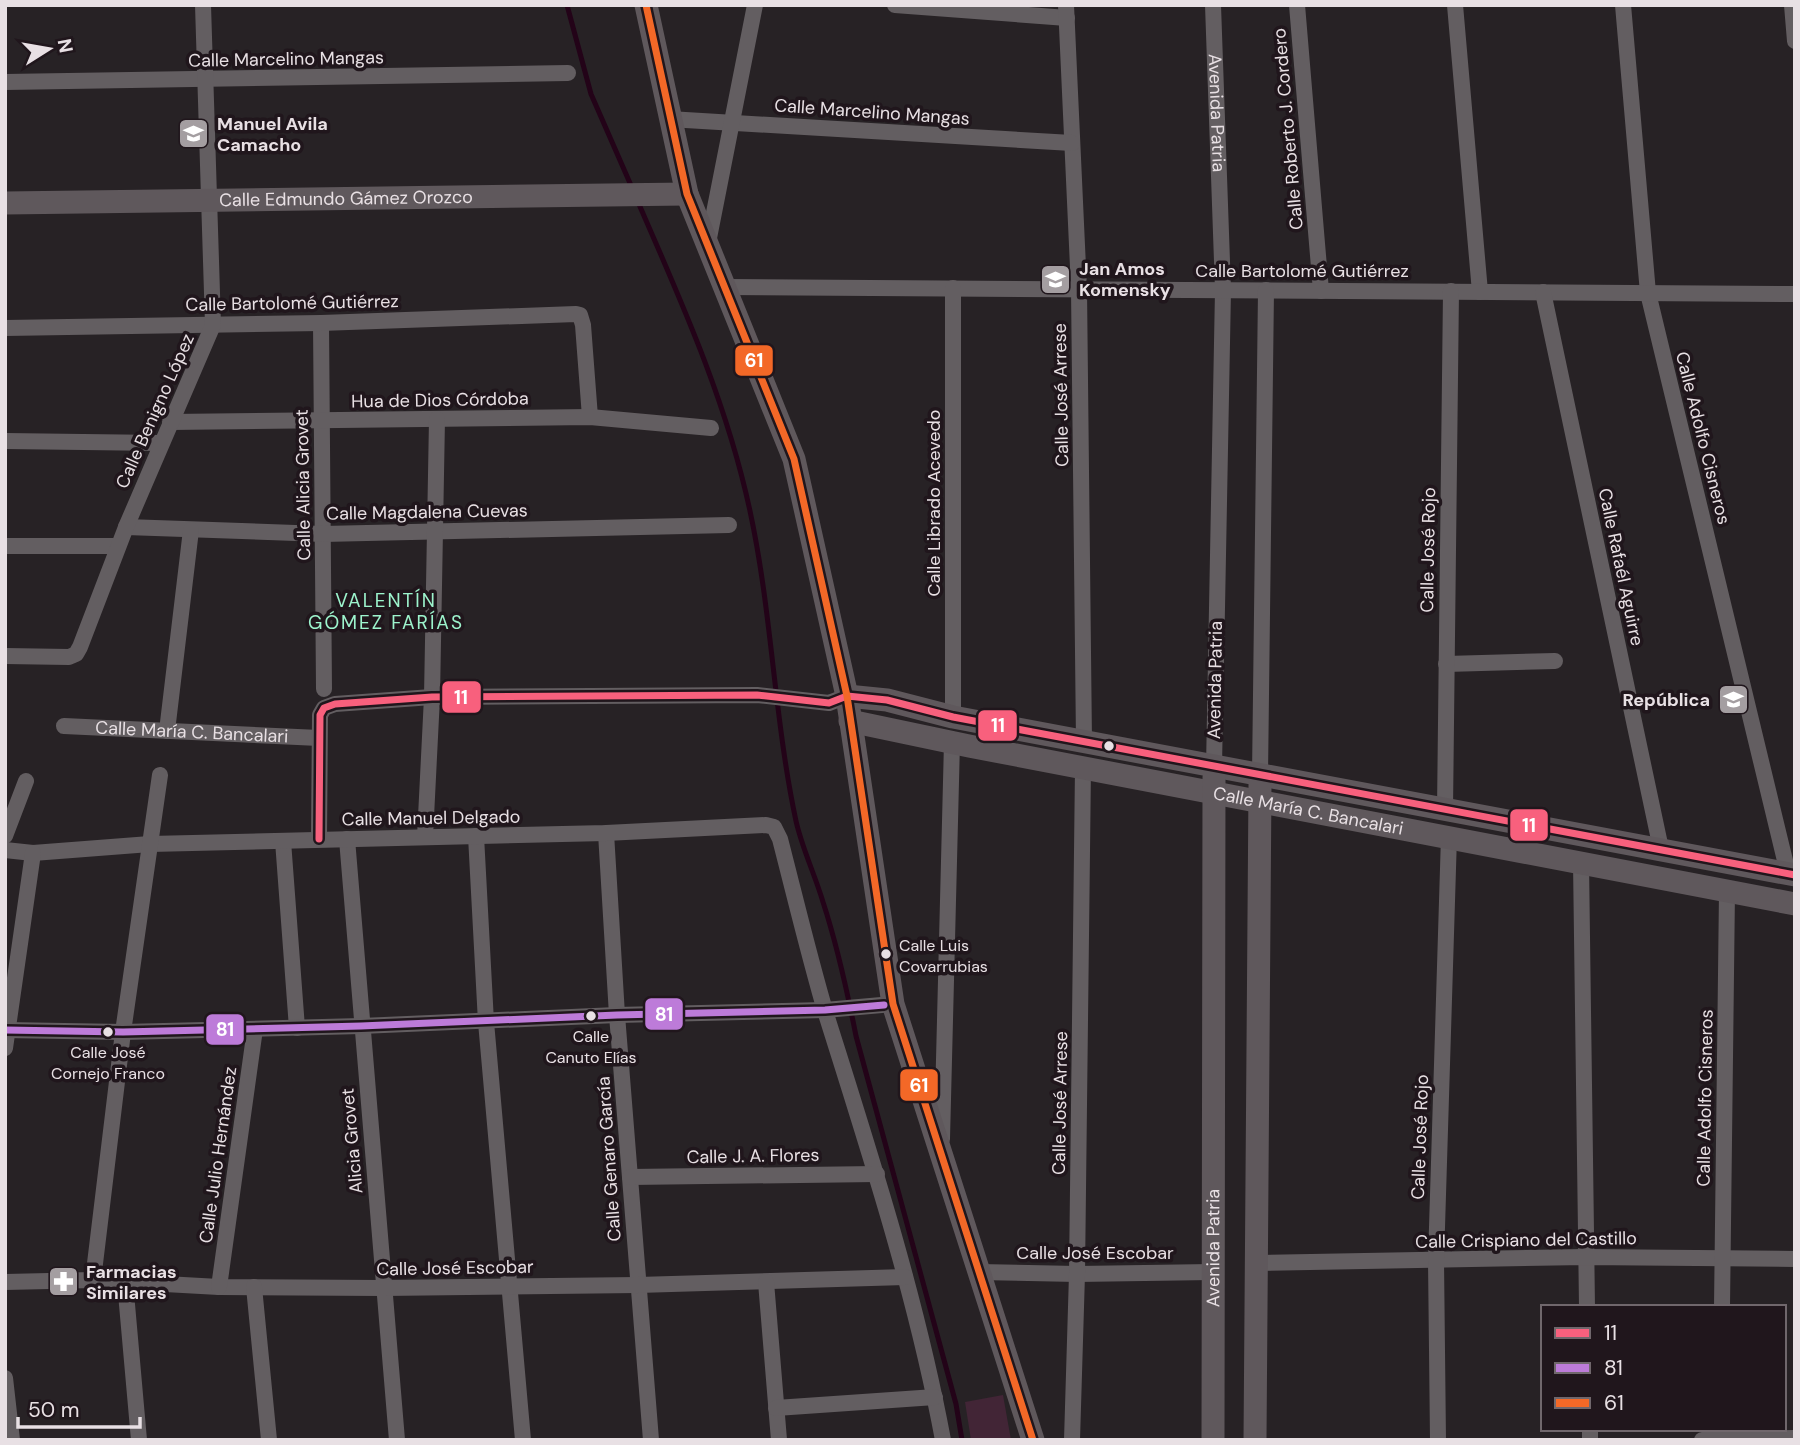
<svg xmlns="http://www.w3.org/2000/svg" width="1800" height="1445" viewBox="0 0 1800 1445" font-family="'DM Sans',sans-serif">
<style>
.green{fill:#422536}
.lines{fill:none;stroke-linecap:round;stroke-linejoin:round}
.stream{stroke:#230318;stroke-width:5}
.street{stroke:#635e61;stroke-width:16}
.secondary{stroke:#5f585c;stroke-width:23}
.bus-1-casing{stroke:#20161c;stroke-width:12}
.bus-2-casing{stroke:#20161c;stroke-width:12}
.bus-3-casing{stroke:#20161c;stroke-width:12}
.bus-1{stroke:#f8607d;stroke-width:7}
.bus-2{stroke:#bd7bd9;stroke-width:7}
.bus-3{stroke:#f36827;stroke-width:7}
.bus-dot{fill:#e8e0e4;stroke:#20161c;stroke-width:2.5}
.labels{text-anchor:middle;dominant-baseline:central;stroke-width:7;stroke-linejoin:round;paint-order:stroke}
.bus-label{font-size:16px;fill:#e8e0e4;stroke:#20161c}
.street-label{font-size:18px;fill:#e8e0e4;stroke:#20161c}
.poi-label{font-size:18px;font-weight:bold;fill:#e8e0e4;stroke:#20161c;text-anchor:start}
.neighbourhood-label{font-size:19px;letter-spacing:2px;fill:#9df4cd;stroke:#20161c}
.line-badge{stroke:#20161c;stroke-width:2.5}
.badge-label{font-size:19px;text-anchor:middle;font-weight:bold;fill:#fff}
</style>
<rect width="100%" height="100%" fill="#272225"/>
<path class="green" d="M1003,1395L1011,1440H971L965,1402Z"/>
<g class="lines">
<path class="stream" d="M567,5L591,94L633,190
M638,202C682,303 727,403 750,511C772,613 774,718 796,821C802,848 815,875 823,902C837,945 847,990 856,1036L956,1404L962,1440"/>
<g class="street">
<path d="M895,5L1067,18"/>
<path d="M1066,5L1079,289L1084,742"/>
<path id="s1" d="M1213,5L1223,290L1214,767"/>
<path d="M1297,5L1321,291"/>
<path d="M1455,5L1480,292"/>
<path d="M1623,5L1648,293L1788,873"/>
<path d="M1792,5L1795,41"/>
<path d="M5,82L568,73"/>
<path d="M669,119L1072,143"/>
<path d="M708,243L755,5"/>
<path d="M725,287L1795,294"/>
<path d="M1543,292L1661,849"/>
<path d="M321,323L324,689"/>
<path d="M5,328L321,323L576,314L580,315L583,325L590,417"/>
<path d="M170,422L590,417L711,428"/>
<path d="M5,441L161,443"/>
<path d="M126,527L323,534L729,525"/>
<path d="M5,546H118"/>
<path d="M5,656L69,657L76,654L80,647L126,527L213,325L203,5"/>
<path d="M1446,664L1555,661"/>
<path d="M953,717V288"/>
<path id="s2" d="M64,726L319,738"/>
<path d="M167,731L191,530"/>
<path d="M1260,776L1266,290"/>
<path d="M1445,810L1451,291"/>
<path d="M606,833L617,1015L651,1440"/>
<path d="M5,836L26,781"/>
<path d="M476,836L486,1022L523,1440"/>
<path d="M425,837L432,697L437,419"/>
<path d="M319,839L320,715L324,708L335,704L432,697L757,695L829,703L847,696"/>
<path d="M347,839L397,1440"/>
<path d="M283,841L297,1028"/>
<path d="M5,850L33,853L150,844L606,833L766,825L774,827L780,839C795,897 809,956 826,1014C870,1154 916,1295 943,1440"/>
<path d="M1581,862L1587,1307"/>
<path d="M5,1030L123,1032L361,1026L617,1015L825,1010L893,1004"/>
<path d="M5,1048L33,853"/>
<path d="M942,1139L952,742"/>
<path d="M630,1177L877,1174"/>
<path d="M1257,1263L1585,1257L1795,1259"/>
<path d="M978,1272L1077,1274L1212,1272"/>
<path d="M93,1280L123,1032L160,775"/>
<path d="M5,1282L93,1280L219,1287L383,1288L638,1285L905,1277"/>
<path d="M125,1282L139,1440"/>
<path d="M766,1282L779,1440"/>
<path d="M219,1287L255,1029"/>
<path d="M254,1287L269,1440"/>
<path d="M1722,1307L1727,891"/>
<path d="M5,1378L12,1440"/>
<path d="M776,1408L935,1397"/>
<path d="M1590,1429V1440"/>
<path d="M1072,1440L1077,1274L1083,767"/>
<path d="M1438,1440L1436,1260L1449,836"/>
<path d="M1702,1440L1795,1438"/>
</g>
<g class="secondary">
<path d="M646,5L687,194L794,459L847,696L893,1004L1033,1440"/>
<path id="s3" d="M5,203L687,194"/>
<path d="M847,696L887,700L953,717L1795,875"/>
<path id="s4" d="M850,721L969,746L1795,904"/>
<path id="s5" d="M1213,1440L1214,778"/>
<path d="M1255,1440L1260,785"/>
</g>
<defs>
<path id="bus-1" d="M319,839L320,715L324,708L335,704L432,697L757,695L829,703L847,696L887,700L953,717L1795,875"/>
<path id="bus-2" d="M5,1030L123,1032L361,1026L617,1015L825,1010L884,1005"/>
<path id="bus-3" d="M646,5L687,194L794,459L847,696L893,1004L1033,1440"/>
</defs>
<use href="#bus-1" class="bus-1-casing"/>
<use href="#bus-2" class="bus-2-casing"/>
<use href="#bus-3" class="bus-3-casing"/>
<use href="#bus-1" class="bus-1"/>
<use href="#bus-2" class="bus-2"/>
<use href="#bus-3" class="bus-3"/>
</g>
<defs>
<symbol id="school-square" viewBox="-11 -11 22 22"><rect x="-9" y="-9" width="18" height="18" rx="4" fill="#a49ea1" stroke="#20161c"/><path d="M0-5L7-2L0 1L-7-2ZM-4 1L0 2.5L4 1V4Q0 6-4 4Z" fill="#fff"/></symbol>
<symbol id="pharmacy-square" viewBox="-11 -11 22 22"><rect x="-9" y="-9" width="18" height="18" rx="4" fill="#a49ea1" stroke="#20161c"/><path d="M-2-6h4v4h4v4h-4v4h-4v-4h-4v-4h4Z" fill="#fff"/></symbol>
</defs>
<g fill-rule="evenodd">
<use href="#school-square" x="176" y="116" width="35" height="35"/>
<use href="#school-square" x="1038" y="262" width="35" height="35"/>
<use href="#school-square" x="1716" y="682" width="35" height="35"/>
<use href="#pharmacy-square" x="46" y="1264" width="35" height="35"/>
</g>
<g class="bus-dot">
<circle cx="1109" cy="746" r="6"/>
<circle cx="886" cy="954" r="6"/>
<circle cx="591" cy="1016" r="6"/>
<circle cx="108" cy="1032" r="6"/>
</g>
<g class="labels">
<g class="bus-label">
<text x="899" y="945" text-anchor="start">Calle Luis<tspan x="899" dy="21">Covarrubias</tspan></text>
<text x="591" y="1036">Calle<tspan x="591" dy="21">Canuto Elías</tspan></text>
<text x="108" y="1052">Calle José<tspan x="108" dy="21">Cornejo Franco</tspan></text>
</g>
<g class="street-label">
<text transform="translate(286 59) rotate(-1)">Calle Marcelino Mangas</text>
<text transform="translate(872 112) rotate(4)">Calle Marcelino Mangas</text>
<text stroke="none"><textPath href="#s1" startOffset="108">Avenida Patria</textPath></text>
<text transform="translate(1288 129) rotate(-95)">Calle Roberto J. Cordero</text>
<text stroke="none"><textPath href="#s3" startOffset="341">Calle Edmundo Gámez Orozco</textPath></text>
<text x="1302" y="271">Calle Bartolomé Gutiérrez</text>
<text transform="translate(292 303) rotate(-1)">Calle Bartolomé Gutiérrez</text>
<text transform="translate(1061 395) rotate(-91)">Calle José Arrese</text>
<text transform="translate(440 400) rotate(-1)">Hua de Dios Córdoba</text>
<text transform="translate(155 411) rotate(-66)">Calle Benigno López</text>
<text transform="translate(1703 438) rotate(76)">Calle Adolfo Cisneros</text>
<text transform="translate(303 485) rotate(-91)">Calle Alicia Grovet</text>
<text transform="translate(934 503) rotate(-90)">Calle Librado Acevedo</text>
<text transform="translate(427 512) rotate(-1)">Calle Magdalena Cuevas</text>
<text transform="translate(1428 550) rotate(-89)">Calle José Rojo</text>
<text transform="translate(1621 567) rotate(78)">Calle Rafaél Aguirre</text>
<text transform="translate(1215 680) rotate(-89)">Avenida Patria</text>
<text stroke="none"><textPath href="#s2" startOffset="128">Calle María C. Bancalari</textPath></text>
<text stroke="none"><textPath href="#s4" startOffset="467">Calle María C. Bancalari</textPath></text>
<text transform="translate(431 818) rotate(-1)">Calle Manuel Delgado</text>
<text transform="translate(1705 1098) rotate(-89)">Calle Adolfo Cisneros</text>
<text transform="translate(1060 1103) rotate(-89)">Calle José Arrese</text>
<text transform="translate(1420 1137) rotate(-88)">Calle José Rojo</text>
<text transform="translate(352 1141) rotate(-95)">Alicia Grovet</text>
<text transform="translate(218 1155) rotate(-82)">Calle Julio Hernández</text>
<text transform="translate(753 1156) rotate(-1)">Calle J. A. Flores</text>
<text transform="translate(609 1159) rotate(-94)">Calle Genaro García</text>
<text transform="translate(1526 1240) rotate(-1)">Calle Crispiano del Castillo</text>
<text stroke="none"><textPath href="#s5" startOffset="192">Avenida Patria</textPath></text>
<text x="1095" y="1253">Calle José Escobar</text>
<text transform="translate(455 1268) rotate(-1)">Calle José Escobar</text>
</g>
<g class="poi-label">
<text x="217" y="124">Manuel Avila<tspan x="217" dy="21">Camacho</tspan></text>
<text x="1079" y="269">Jan Amos<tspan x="1079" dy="21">Komensky</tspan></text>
<text x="1710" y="700" text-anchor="end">República</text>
<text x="86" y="1272">Farmacias<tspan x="86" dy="21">Similares</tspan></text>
</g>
<g class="neighbourhood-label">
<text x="386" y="600">VALENTÍN<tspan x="386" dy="22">GÓMEZ FARÍAS</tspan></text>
</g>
</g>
<g class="line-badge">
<rect x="734" y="344" width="40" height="33" rx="7" fill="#f36827"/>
<rect x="441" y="680" width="41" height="34" rx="7" fill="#f8607d"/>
<rect x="977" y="709" width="41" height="33" rx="7" fill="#f8607d"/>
<rect x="1509" y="808" width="40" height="34" rx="7" fill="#f8607d"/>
<rect x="644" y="997" width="40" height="34" rx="7" fill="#bd7bd9"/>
<rect x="205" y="1013" width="40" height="33" rx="7" fill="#bd7bd9"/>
<rect x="899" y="1068" width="40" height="34" rx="7" fill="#f36827"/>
</g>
<g class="badge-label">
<text x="754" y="367">61</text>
<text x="461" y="704">11</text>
<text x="998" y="732">11</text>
<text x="1529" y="832">11</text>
<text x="664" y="1021">81</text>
<text x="225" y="1036">81</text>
<text x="919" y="1092">61</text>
</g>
<rect width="1800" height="1445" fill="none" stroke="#e8e0e4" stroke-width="14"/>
<rect x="1541" y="1305" width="245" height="126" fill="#20161c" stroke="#70676c" stroke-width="2"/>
<rect x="1555" y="1328" width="35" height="10" fill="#f8607d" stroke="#70676c" stroke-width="2"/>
<text x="1604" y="1340" font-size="21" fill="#e8e0e4">11</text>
<rect x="1555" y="1363" width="35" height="10" fill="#bd7bd9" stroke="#70676c" stroke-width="2"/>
<text x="1604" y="1375" font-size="21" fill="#e8e0e4">81</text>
<rect x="1555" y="1398" width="35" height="10" fill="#f36827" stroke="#70676c" stroke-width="2"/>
<text x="1604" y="1410" font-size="21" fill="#e8e0e4">61</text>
<g transform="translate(49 49) rotate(79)" stroke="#20161c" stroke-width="5" paint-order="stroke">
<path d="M0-5L12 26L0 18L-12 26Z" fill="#e8e0e4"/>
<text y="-10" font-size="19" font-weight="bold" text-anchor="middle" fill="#e8e0e4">N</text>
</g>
<path d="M18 1417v10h122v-10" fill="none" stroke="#e8e0e4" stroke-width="3.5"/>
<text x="28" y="1417" font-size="21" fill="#e8e0e4" stroke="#20161c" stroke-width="5" paint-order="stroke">50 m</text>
</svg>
